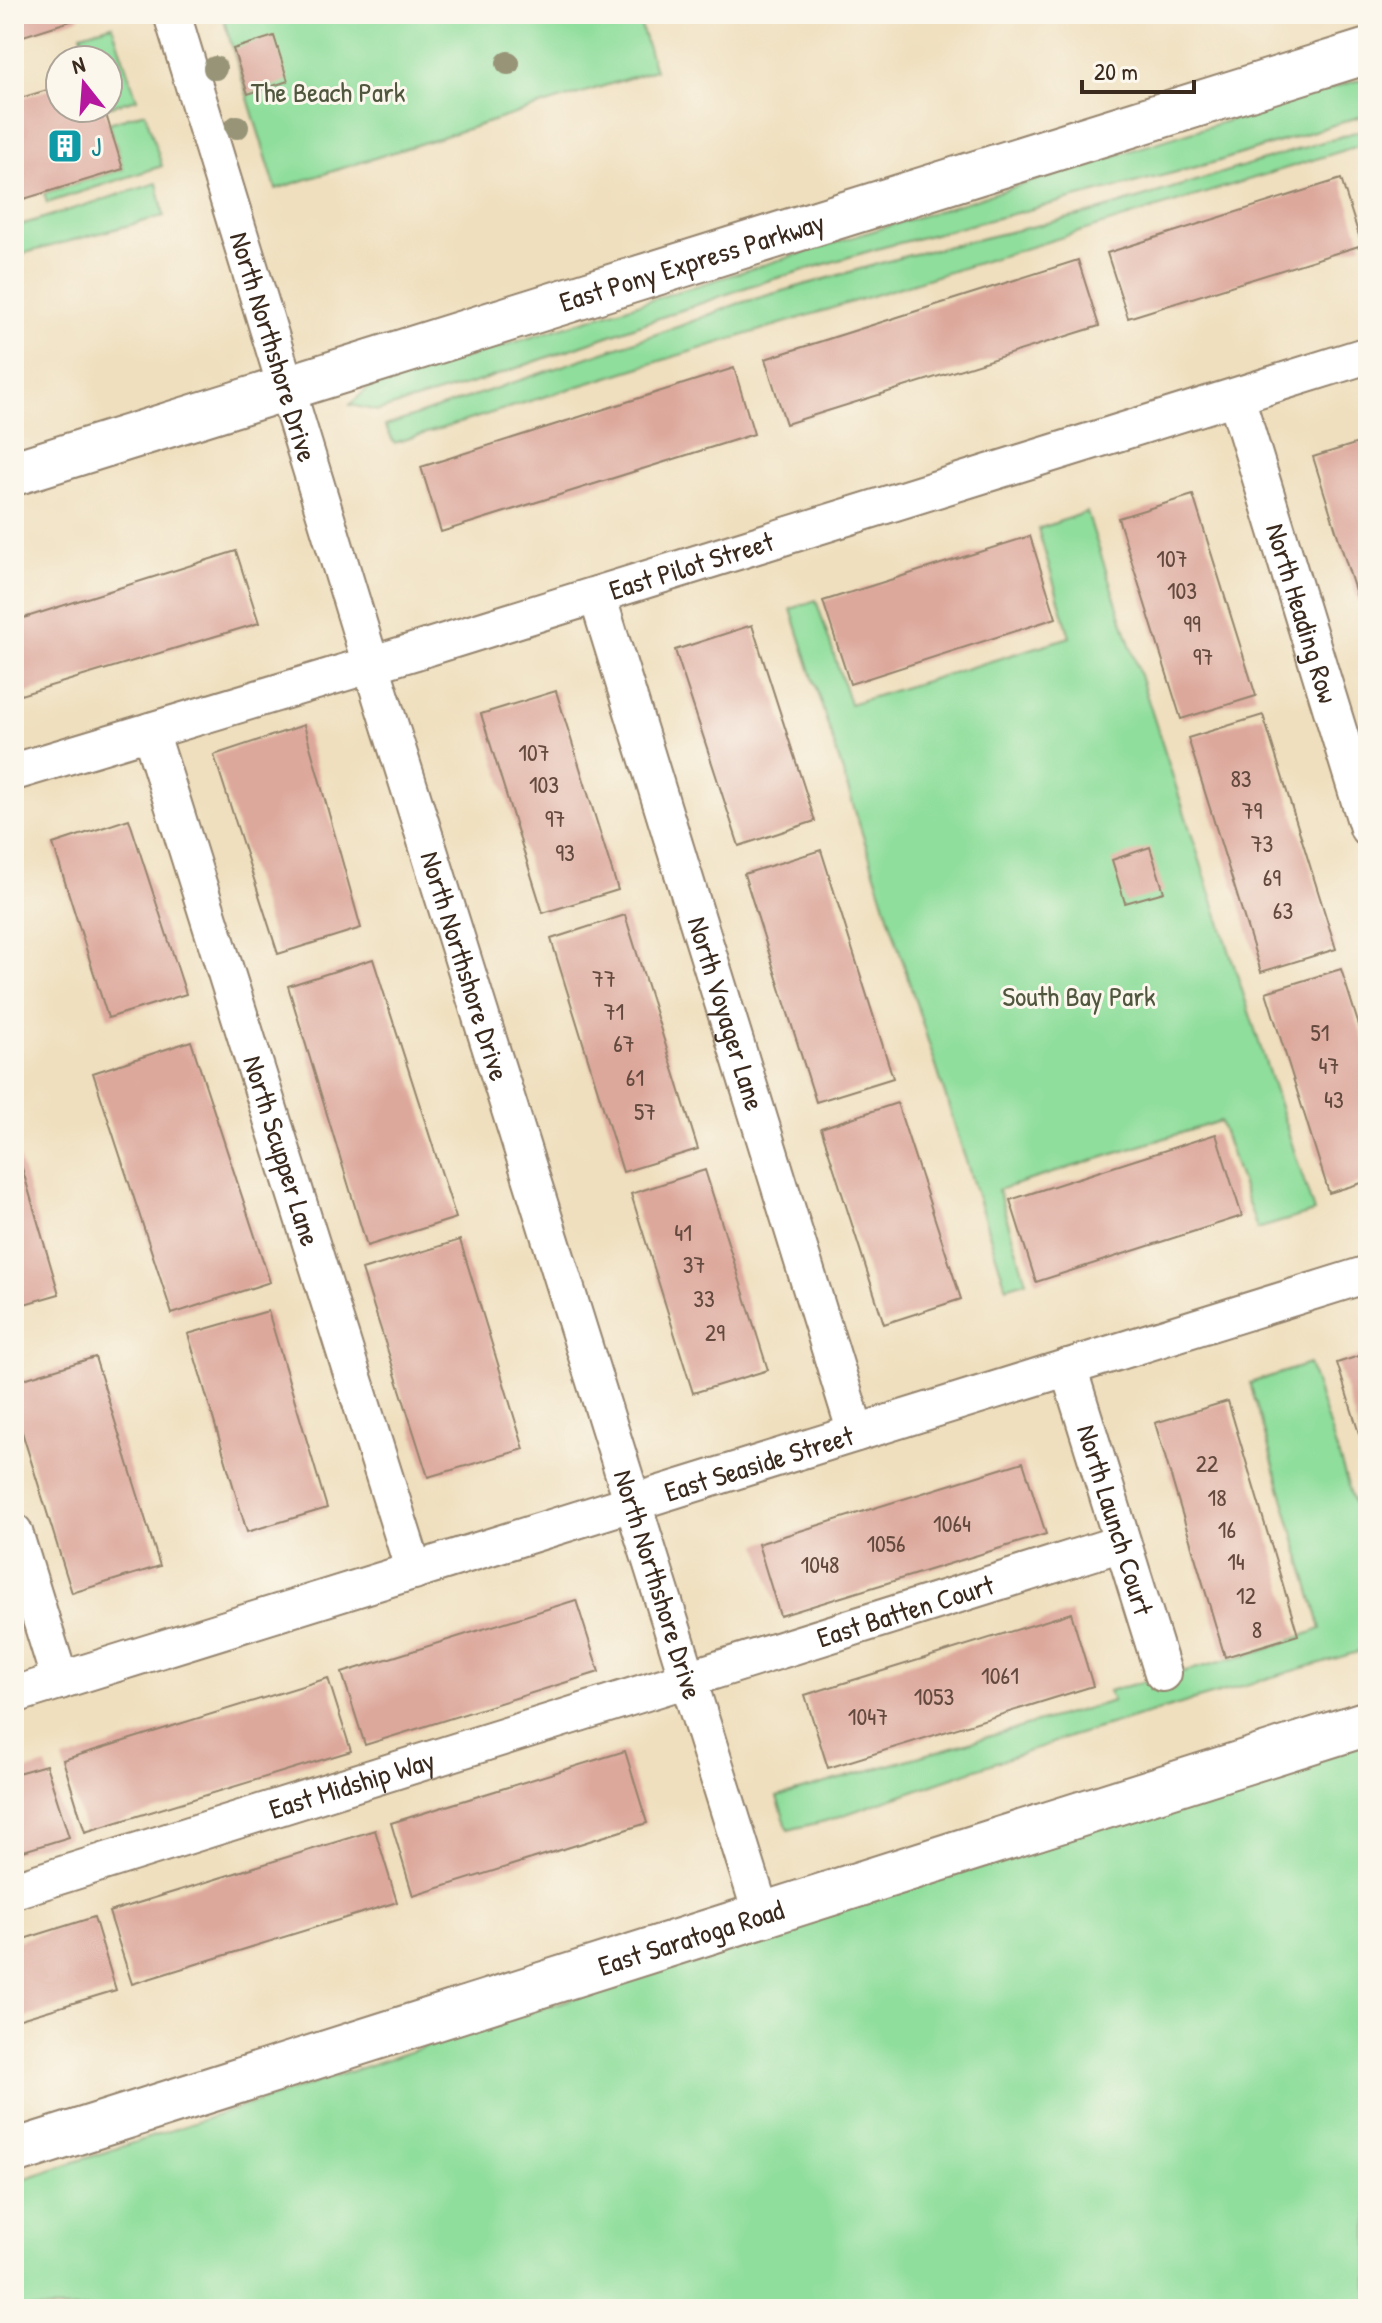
<svg xmlns="http://www.w3.org/2000/svg" width="1382" height="2323" viewBox="0 0 1382 2323" font-family="'Patrick Hand',sans-serif">
<style>
.green{fill:#8fde9c;stroke:#65845d;stroke-width:2}
.building{fill:#dda89c}
.lines{fill:none;stroke-linecap:round;stroke-linejoin:round}
.street-casing{stroke:#95846e;stroke-width:40}
.secondary-casing{stroke:#95846e;stroke-width:48}
.street{stroke:#fff;stroke-width:36}
.secondary{stroke:#fff;stroke-width:44}
.tree{fill:#989478}
.labels{text-anchor:middle;dominant-baseline:central;stroke-width:6;stroke-linejoin:round;paint-order:stroke}
.number-label{font-size:24px;fill:#644a3e}
.park-label{font-size:28px;fill:#50573e;stroke:#fbf7ec}
.culture-label{font-size:28px;fill:#0d838f;stroke:#fbf7ec;text-anchor:start}
.street-label{font-size:28px;fill:#3b2a1e;stroke:#fbf7ec}
</style>
<rect width="100%" height="100%" fill="#fbf7ec"/>
<filter id="ink" filterUnits="userSpaceOnUse"><feTurbulence type="fractalNoise" baseFrequency=".0125" numOctaves="2"/><feDisplacementMap in="SourceGraphic" scale="16" xChannelSelector="R" yChannelSelector="G"/><feConvolveMatrix kernelMatrix="1 2 1 2 8 2 1 2 1" color-interpolation-filters="sRGB"/></filter>
<filter id="wash" filterUnits="userSpaceOnUse"><feTurbulence type="fractalNoise" baseFrequency=".006" numOctaves="4" result="noise"/><feDisplacementMap in="SourceGraphic" scale="32" xChannelSelector="R" yChannelSelector="G"/><feGaussianBlur stdDeviation="1.8" result="paint"/><feColorMatrix in="noise" values="0 0 0 0 0 0 0 0 0 0 0 0 0 0 0 0 0 1.4 0 .05"/><feComposite in="paint" operator="in"/></filter>
<g filter="url(#wash)">
<rect width="100%" height="100%" fill="#efdfbe"/>
<path class="green" d="M222,14H637L655,70L276,189Z
M112,25L137,99L108,107V60H89L81,34Z
M1368,77V114L1216,162L880,248L750,286L480,381L378,411L350,405L368,388Z
M145,112L162,166L47,203L44,193L123,169L109,123Z
M1368,128V143L394,443L385,426L680,326L737,304L906,256L1091,213Z
M157,183L164,216L14,256V227Z
M1087,512L1314,1212L1257,1229L1220,1121L998,1190L1026,1281L1006,1287L791,609L816,600L850,704L1070,637L1038,529Z
M1309,1364L1368,1547V1649L1072,1736L829,1820L788,1830L777,1797L1113,1701L1108,1691L1259,1652L1321,1629L1250,1383Z
M1368,1737V2309H14V2182Z"/>
<g id="blocks">
<path class="building" d="M14,14H79L80,18L14,39Z
M274,36L288,81L248,94L233,49Z
M60,86V108H104L123,169L14,202V100Z
M1341,179L1362,245L1128,318L1107,253Z
M1078,260L1099,326L786,424L765,359Z
M734,368L754,434L441,532L421,467Z
M1368,440V629H1367L1313,457Z
M1193,495L1256,696L1181,719L1118,518Z
M1030,536L1056,618L850,684L823,601Z
M236,551L259,623L14,697V621Z
M752,625L815,821L739,846L675,650Z
M556,691L618,890L543,913L481,714Z
M1263,715L1336,949L1261,972L1188,738Z
M304,725L361,928L278,954L214,755Z
M129,819L186,994L108,1018L53,844Z
M1150,847L1164,892L1125,903L1112,860Z
M821,850L893,1078L816,1102L744,874Z
M625,915L698,1149L623,1172L551,939Z
M373,959L456,1218L367,1246L288,986Z
M1341,969L1368,1054V1181L1329,1193L1266,992Z
M191,1041L270,1282L172,1314L93,1073Z
M897,1103L961,1299L884,1324L821,1128Z
M1216,1134L1242,1216L1036,1282L1010,1200Z
M15,1144L59,1294L14,1307V1145Z
M705,1170L768,1370L693,1393L631,1194Z
M460,1240L524,1449L428,1477L362,1270Z
M268,1311L327,1508L247,1532L188,1334Z
M1368,1353V1459H1367L1337,1363Z
M95,1357L160,1566L72,1593L14,1406V1382Z
M1228,1401L1298,1635L1225,1657L1155,1423Z
M1023,1462L1046,1534L780,1616L758,1544Z
M576,1600L599,1672L365,1745L342,1673Z
M1071,1613L1093,1686L828,1768L805,1695Z
M328,1678L351,1751L85,1832L63,1760Z
M625,1751L647,1823L413,1896L391,1823Z
M46,1765L69,1837L14,1854V1774Z
M375,1830L397,1902L132,1984L109,1912Z
M94,1917L116,1990L14,2021V1942Z"/>
</g>
</g>
<g filter="url(#ink)">
<use href="#blocks" fill-opacity="0" stroke="#95846e" stroke-width="2"/>
<g class="lines">
<defs>
<g id="street">
<path id="s1" d="M172,14L371,665L762,1916"/>
<path id="s2" d="M1236,397L1368,828"/>
<path id="s3" d="M597,595L856,1433"/>
<path id="s4" d="M150,731L414,1571"/>
<path id="s5" d="M14,772L416,651L1368,355"/>
<path id="s6" d="M1068,1367L1163,1673"/>
<path d="M14,1532L60,1681"/>
<path id="s7" d="M14,1695L1368,1274"/>
<path id="s8" d="M14,1890L1122,1543"/>
</g>
<g id="secondary">
<path id="s9" d="M14,473L1368,51"/>
<path id="s10" d="M14,2152L1368,1723"/>
</g>
</defs>
<use href="#street" class="street-casing"/>
<use href="#secondary" class="secondary-casing"/>
<use href="#street" class="street"/>
<use href="#secondary" class="secondary"/>
</g>
<g class="tree">
<circle cx="508" cy="63" r="12"/>
<circle cx="215" cy="68" r="12"/>
<circle cx="237" cy="127" r="12"/>
</g>
</g>
<defs>
<symbol id="building-square" viewBox="-11 -11 22 22"><rect x="-9" y="-9" width="18" height="18" rx="4" fill="#0f9aa8" stroke="#fbf7ec"/><path d="M-4-6H4V6H1V3H-1V6H-4ZM-2.5-4.3h1.7v1.8h-1.7ZM.8-4.3h1.7v1.8H.8ZM-2.5-1h1.7V.8h-1.7ZM.8-1h1.7V.8H.8Z" fill="#fff"/></symbol>
</defs>
<g fill-rule="evenodd">
<use href="#building-square" x="45" y="126" width="40" height="40"/>
</g>
<g class="labels">
<g class="number-label">
<text x="1172" y="558">107</text>
<text x="1182" y="590">103</text>
<text x="1192" y="623">99</text>
<text x="1203" y="656">97</text>
<text x="534" y="752">107</text>
<text x="1241" y="778">83</text>
<text x="544" y="784">103</text>
<text x="1252" y="810">79</text>
<text x="555" y="818">97</text>
<text x="1262" y="843">73</text>
<text x="565" y="852">93</text>
<text x="1272" y="877">69</text>
<text x="1283" y="910">63</text>
<text x="604" y="978">77</text>
<text x="614" y="1011">71</text>
<text x="1320" y="1032">51</text>
<text x="624" y="1043">67</text>
<text x="1329" y="1065">47</text>
<text x="635" y="1077">61</text>
<text x="1334" y="1099">43</text>
<text x="645" y="1111">57</text>
<text x="683" y="1232">41</text>
<text x="694" y="1264">37</text>
<text x="704" y="1298">33</text>
<text x="715" y="1332">29</text>
<text x="1207" y="1463">22</text>
<text x="1217" y="1497">18</text>
<text x="952" y="1523">1064</text>
<text x="1227" y="1529">16</text>
<text x="886" y="1543">1056</text>
<text x="1236" y="1561">14</text>
<text x="820" y="1564">1048</text>
<text x="1246" y="1595">12</text>
<text x="1257" y="1629">8</text>
<text x="1000" y="1675">1061</text>
<text x="934" y="1696">1053</text>
<text x="868" y="1716">1047</text>
</g>
<g class="park-label">
<text x="328" y="92">The Beach Park</text>
<text x="1079" y="996">South Bay Park</text>
</g>
<g class="culture-label">
<text x="91" y="146">J</text>
</g>
<g class="street-label">
<text stroke="none"><textPath href="#s9" startOffset="710">East Pony Express Parkway</textPath></text>
<text stroke="none"><textPath href="#s1" startOffset="348">North Northshore Drive</textPath></text>
<text stroke="none"><textPath href="#s5" startOffset="708">East Pilot Street</textPath></text>
<text stroke="none"><textPath href="#s2" startOffset="226">North Heading Row</textPath></text>
<text stroke="none"><textPath href="#s1" startOffset="996">North Northshore Drive</textPath></text>
<text stroke="none"><textPath href="#s3" startOffset="438">North Voyager Lane</textPath></text>
<text stroke="none"><textPath href="#s4" startOffset="440">North Scupper Lane</textPath></text>
<text stroke="none"><textPath href="#s7" startOffset="780">East Seaside Street</textPath></text>
<text stroke="none"><textPath href="#s6" startOffset="160">North Launch Court</textPath></text>
<text stroke="none"><textPath href="#s1" startOffset="1644">North Northshore Drive</textPath></text>
<text stroke="none"><textPath href="#s8" startOffset="934">East Batten Court</textPath></text>
<text stroke="none"><textPath href="#s8" startOffset="354">East Midship Way</textPath></text>
<text stroke="none"><textPath href="#s10" startOffset="710">East Saratoga Road</textPath></text>
</g>
</g>
<rect width="1382" height="2323" fill="none" stroke="#fbf7ec" stroke-width="48"/>
<g transform="translate(84 84) rotate(343)"><circle r="38" fill="#fbf7ec" stroke="#aea59a" stroke-width="2"/>
<path d="M0-6L14 30L0 20L-14 30Z" fill="#b5179e"/>
<text y="-12" font-size="22" font-weight="bold" text-anchor="middle" fill="#3b2a1e">N</text>
</g>
<path d="M1082 80v12h112v-12" fill="none" stroke="#3b2a1e" stroke-width="4"/>
<text x="1094" y="80" font-size="24" fill="#3b2a1e" stroke="#fbf7ec" stroke-width="6" paint-order="stroke">20 m</text>
</svg>
